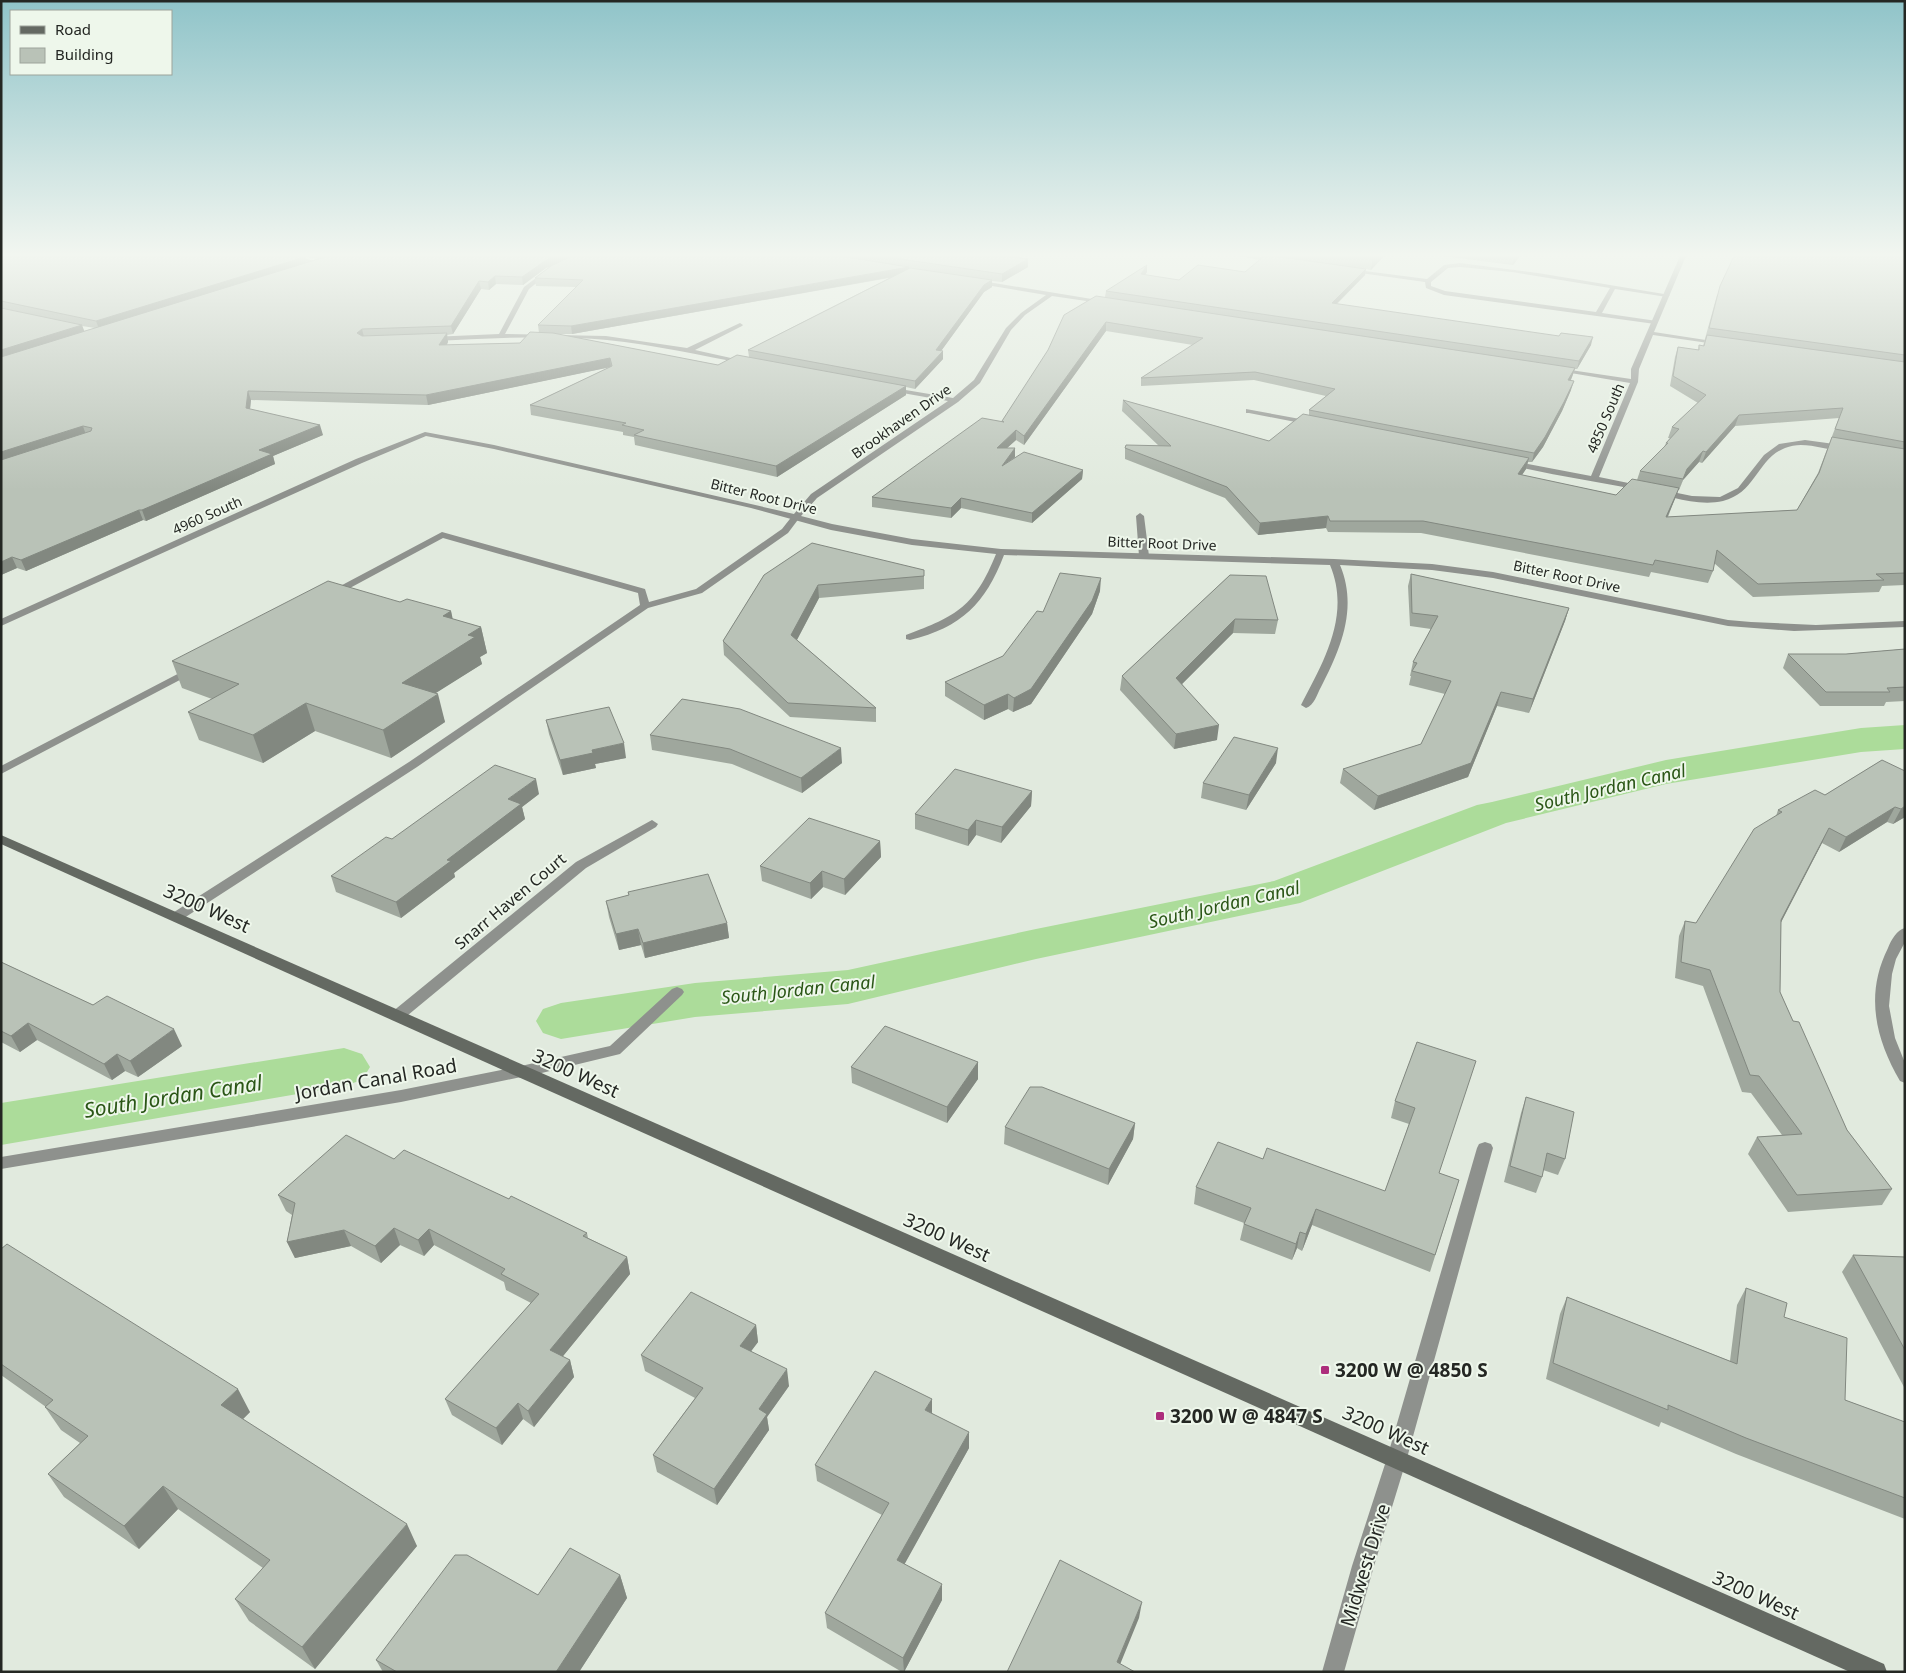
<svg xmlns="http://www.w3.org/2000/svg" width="1906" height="1673" viewBox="0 0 1906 1673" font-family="'Noto Sans',sans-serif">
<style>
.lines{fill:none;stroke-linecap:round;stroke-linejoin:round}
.canal{fill:#acdc9a;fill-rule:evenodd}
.lane{fill:#8e918d;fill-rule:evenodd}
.street{fill:#8e918d;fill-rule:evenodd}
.secondary{fill:#646962;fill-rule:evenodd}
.wall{fill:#9fa79d;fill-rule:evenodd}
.shaded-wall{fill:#828880}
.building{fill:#b9c2b7;stroke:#828880}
.poi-dot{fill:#ad2e7c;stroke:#eef7eb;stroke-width:2}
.labels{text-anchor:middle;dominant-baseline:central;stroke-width:4;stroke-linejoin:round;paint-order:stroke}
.far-street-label{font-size:14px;fill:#242723;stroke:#eef7eb}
.street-label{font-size:16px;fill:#242723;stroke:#eef7eb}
.water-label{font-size:18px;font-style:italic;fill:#2a5616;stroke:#eef7eb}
.near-street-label{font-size:19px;fill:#242723;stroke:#eef7eb}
.near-poi-label{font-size:19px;font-weight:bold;fill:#242723;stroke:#eef7eb;text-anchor:start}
.near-water-label{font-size:21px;font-style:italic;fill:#2a5616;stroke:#eef7eb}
</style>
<rect width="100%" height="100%" fill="#e1eade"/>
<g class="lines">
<path class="canal" d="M1905,725V749L1861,752L1666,784L1506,823L1300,903L1036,959L848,1004L695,1017L561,1039L543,1033L536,1021L543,1009L561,1003L695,983L848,970L1036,929L1274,881L1477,805L1492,802L1666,760L1861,728Z
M344,1048L362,1054L370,1067L362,1080L344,1086L1,1145V1103Z"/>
<path class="lane" d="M1240,256H1254L1278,261L1275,263Z
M1460,263L1538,273L1670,295L1667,297L1615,289L1602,313L1657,321V323L1655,324L1444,295L1426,288L1425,282L1346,271L1349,269L1427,279L1444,265ZM1460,267L1512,272L1610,288L1596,312L1445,291L1431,286V282L1448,268Z
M1140,513L1144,516L1149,556L1144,559L1139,556L1136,516Z
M796,514L800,517L788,533L702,593L648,608L417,767L181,920H171L169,917L171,914L409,762L640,605L638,593L443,538L335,596H329V592L442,532L645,589L649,602L696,589L782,529L793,515Z
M191,667L196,670L195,672L1,774V766Z
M677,987L682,989L684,992L682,995L620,1054L521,1078L516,1076L513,1072L516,1068L521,1066L610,1046L672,989Z
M1485,1142L1491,1144L1493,1148L1407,1458L1404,1465L1397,1467L1390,1465L1387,1458L1477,1148L1479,1144Z"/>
<path class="street" d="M279,256H292L325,263L322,265Z
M1680,256H1686L1654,332L1725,343L1722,345L1653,335L1639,369L1638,382L1599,477L1692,496L1720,497L1738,488L1764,455L1779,444L1805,440L1849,446V450C1828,453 1806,439 1785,448C1757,459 1756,493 1723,501C1696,507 1667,495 1640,490C1597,482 1552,475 1509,465V461H1512L1591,476L1630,383L1553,370L1557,368L1631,379V369Z
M548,269L550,272L529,289L505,334L606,336L687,348L740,323L743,325L742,326L695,350L749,362L746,364C700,355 654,345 607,340C549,334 489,339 431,341L428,339L431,337L499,334L524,287Z
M976,280L1110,302L1107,304L1052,296L1025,315L1011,330L980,383L958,402L817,498L801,516L832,524L912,539L1001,549L1334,559L1432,564L1493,572L1728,620L1751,622L1816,625L1905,621V627L1794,631L1728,626L1493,578L1432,570L1340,565C1358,608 1341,648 1321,687C1317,694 1314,706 1306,708L1301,705C1324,661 1351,615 1330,565L1004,555C985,604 962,627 910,640L906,639V635C957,616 975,606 996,554L912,545L831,530L751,508L494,449L426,436L362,463L1,626V619L356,459L425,432L494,445L794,514L811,494L948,401L891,391H888V387L953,398L974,380L1006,328L1021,313L1046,295L974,283Z
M1246,409L1311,421L1315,423L1311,425L1249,413H1246Z
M652,820L658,824L656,827L586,868L402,1020L397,1021L392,1020L390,1016L392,1012L576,862Z
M1905,928V942L1896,959L1892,974L1889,1006L1895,1038L1905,1063V1083L1900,1081C1875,1038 1865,994 1888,948C1891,940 1897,930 1905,928Z
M521,1066L526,1068L529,1072L526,1076L401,1102L1,1169V1157L401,1090Z
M1397,1449L1404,1451L1407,1458L1374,1566L1344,1672H1322L1352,1566L1387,1458L1390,1451Z"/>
<path class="secondary" d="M1,835L1884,1664L1887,1672H1850L516,1076L1,844Z"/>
</g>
<path class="wall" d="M1,256H1006L1028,267L1002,282L992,281V287L984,292L941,351L943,359L915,389L906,387V395L777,477L635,445L634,437L623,435V432L531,415L530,405L610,367L428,405L251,400L250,409L323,435L273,456L275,464L146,521L143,520L26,571L17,568L1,575ZM305,257L319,259L306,263ZM549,267L535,278L536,286L576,287L538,325L539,333L520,343L447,345L448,342L447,335L453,334L481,289L489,290L496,284L523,285L546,268ZM889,278L748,350L749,357L718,365L557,334H572ZM82,326L95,328L84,331Z
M1264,256H1384L1371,270L1366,269L1365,275L1337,304L1591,345L1577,369H1575L1572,377L1571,380V390L1562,411L1543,447L1532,462H1528L1526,469L1522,475L1616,495L1637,480L1640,471L1664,447L1666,443L1670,438H1668L1672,427L1698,403L1670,386L1675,357L1678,347L1698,350L1699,345L1703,346L1717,295L1905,256V585L1882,586L1879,592L1753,597L1714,563L1713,571L1708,583L1651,572L1649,577L1421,533L1328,532L1326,528L1258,535L1225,498L1125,459V448L1159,446L1122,411L1123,400L1269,441L1309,415V410L1326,396L1254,380L1141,386V378L1193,345L1106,331L1024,445L1016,440L1007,448H1015V457L1083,470L1082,479L1032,523L961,508L951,518L872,507V497L1002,422V421L1105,297L1106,291L1147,272L1145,275L1179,280L1245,272ZM1839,418L1818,473L1797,510L1668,517L1678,490H1679L1683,480L1699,462L1702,463L1735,426Z
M1442,256H1520L1513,265Z
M924,570V589L819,598L797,640L876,708V722L790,717L724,655L723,641L764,575Z
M1411,574L1569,608L1565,621L1529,713L1497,706L1468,777L1374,810L1340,783L1343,769L1421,744L1445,694L1409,685L1411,676H1410L1413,662L1431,629L1410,626L1408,586Z
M1230,575L1278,620L1275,634L1233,633L1182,684L1217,740L1174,749L1120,690L1122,676Z
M1100,591L1092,614L1031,704L1013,712L1008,709L984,720L945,696V682L1003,656L1043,612Z
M400,602L451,611L452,619L481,627L487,653L480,657L482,664L435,693L445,722L391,758L315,731L263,763L199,740L188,712L212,699L182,688L172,661Z
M1905,649V701L1886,702L1884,706H1820L1783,668L1788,654H1846Z
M546,720L626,758L595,764L596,768L563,775L549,734Z
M650,735L842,763L802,793L732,764L652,750Z
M1882,760L1905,817L1893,824L1887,822L1839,852L1822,843L1781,922L1780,992L1793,1021L1847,1130L1892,1189L1882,1205L1788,1212L1748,1154L1757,1137L1782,1135L1751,1093L1742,1092L1703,986L1675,978L1679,936L1685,921L1696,923L1776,816L1778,810L1825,795Z
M1276,763L1246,810L1201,798L1203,783Z
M1032,791L1031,806L1001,843L976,835L968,846L915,829V814Z
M539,794L522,807L525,819L454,873L455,877L401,918L336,892L331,876L392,839Z
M880,841L881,857L845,895L823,887L811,899L762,881L760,866Z
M606,901L727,923L729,938L645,958L641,945L619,950L609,917Z
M1,962L93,1005L182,1046L138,1077L125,1071L112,1080L37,1040L20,1052L1,1042Z
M1417,1042L1439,1173L1459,1180L1430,1272L1312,1225L1302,1251L1297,1248L1292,1260L1240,1240L1244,1223L1194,1204L1196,1187L1263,1159L1385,1191L1409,1124L1391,1118L1395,1101Z
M978,1062V1079L947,1123L852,1083L851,1067Z
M1526,1097L1565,1159L1558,1175L1543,1170L1542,1177L1536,1193L1504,1182L1521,1113Z
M1135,1123L1133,1139L1108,1185L1004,1144L1005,1127Z
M394,1159L509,1199L587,1233L588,1238L627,1257L630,1274L562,1357L570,1360L574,1377L534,1427L523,1419L502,1445L452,1415L445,1399L531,1303L506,1290L504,1282L434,1245L424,1256L400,1245L381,1263L351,1246L295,1258L287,1242L292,1215L286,1211L278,1195Z
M1,1249L250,1412L243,1419L417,1546L315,1669L249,1621L235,1599L263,1568L178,1509L139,1549L64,1497L48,1474L80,1443L61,1430L45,1407H46L1,1375Z
M1853,1255L1905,1257V1386L1904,1387L1842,1272Z
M1746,1288L1784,1317L1845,1400L1905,1422V1519L1736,1454L1661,1422L1659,1427L1546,1379L1560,1314L1567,1297L1730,1361L1737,1305Z
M756,1325L758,1342L751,1351L789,1386L767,1417L769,1430L717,1505L657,1472L653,1455L695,1398L645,1371L641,1355Z
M932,1413L969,1448L904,1564L942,1600L904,1672H902L827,1628L825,1613L882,1515L817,1481L815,1465Z
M620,1575L627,1598L579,1672H383L376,1660L538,1595Z"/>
<path class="shaded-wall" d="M555,256H573L546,268L523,285L522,277L545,261Z
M1373,256H1384L1371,270Z
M1515,256H1520L1513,265Z
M305,257L307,264L99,329L96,321Z
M1028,259V267L1002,282V274Z
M1147,265V272L1141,281V274Z
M909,267V274L572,334L571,326Z
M1366,269L1365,275L1330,310L1332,303Z
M495,276L496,284L489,290L488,282Z
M992,280V287L984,292L936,358V350L984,285Z
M479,281L481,289L453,334L451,326Z
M1106,322V331L1024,445V436Z
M82,325L85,333L1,360V350Z
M362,329L364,337L357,333Z
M447,333L448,342L441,354L439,345Z
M1593,337L1591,345L1577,369L1579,361Z
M943,351V359L915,389V381Z
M610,358L611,367L428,405L426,395Z
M1575,368L1572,377L1566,389L1568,380Z
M1574,381L1571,390L1562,411L1543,447L1532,462L1534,453Z
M906,386V395L777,477L776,466Z
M248,391L251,400L249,418L246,408Z
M1739,415L1735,426L1702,463L1706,452Z
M320,425L323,435L273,456L275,464L146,521L142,510L259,450Z
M83,426L86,435L1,463V452Z
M1016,430V440L997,457V448Z
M1015,448V457L1002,466Z
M1703,451L1699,462L1683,480L1679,490L1687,469Z
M1529,458L1526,469L1515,485L1518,474Z
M1083,470L1082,479L1032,523V513Z
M1679,488L1675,499L1662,529L1666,517Z
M961,498V508L951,518V508Z
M139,510L143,520L26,571L21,560Z
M1328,516L1326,528L1258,535L1260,523Z
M12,557L17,568L1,575V562Z
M1101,578L1100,591L1092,614L1031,704L1013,712L1014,698Z
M818,585L819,598L792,649L791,635Z
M1569,608L1565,621L1529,713L1533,699Z
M451,611L457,638L443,616Z
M1235,619L1233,633L1174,692L1176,678Z
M481,627L487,653L480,657L482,664L409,710L402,683L468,635Z
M1501,692L1497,706L1468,777L1374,810L1378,796Z
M438,694L445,722L391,758L383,730Z
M1008,694V709L984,720V705Z
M306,703L315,731L263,763L253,735Z
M1219,725L1217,740L1174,749L1176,734Z
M624,743L626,758L595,764L596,768L563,775L560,760L592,750Z
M841,748L842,763L802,793L801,778Z
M1278,748L1276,763L1246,810L1249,795Z
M536,779L539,794L522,807L525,819L454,873L455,877L401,918L396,902L447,860L508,799Z
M1032,791L1031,806L1001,843L1002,827Z
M1905,806V817L1893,824L1901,809Z
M1895,807L1887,822L1839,852L1846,837Z
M976,820V835L968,846V830Z
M1829,828L1822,843L1774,936L1781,920Z
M880,841L881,857L845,895L844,879Z
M822,871L823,887L811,899L810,883Z
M727,923L729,938L645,958L643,943Z
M638,929L641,945L619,950L616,934Z
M28,1023L37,1040L20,1052L11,1036Z
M174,1029L182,1046L138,1077L130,1061Z
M117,1054L125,1071L112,1080L104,1064Z
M978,1062V1079L947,1123V1107Z
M1135,1123L1133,1139L1108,1185L1109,1169Z
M1316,1209L1312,1225L1302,1251L1306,1234Z
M394,1228L400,1245L381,1263L375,1246Z
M429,1229L434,1245L424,1256L418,1240Z
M344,1230L351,1246L295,1258L287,1242Z
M1300,1232L1297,1248L1292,1260L1296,1244Z
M627,1257L630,1274L555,1366L550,1350Z
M756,1325L758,1342L743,1362L740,1346Z
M570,1360L574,1377L534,1427L528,1411Z
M787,1369L789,1386L767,1417L769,1430L717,1505L714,1489L759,1409Z
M238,1389L250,1412L234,1428L221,1405Z
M932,1399V1415L925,1410Z
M518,1403L523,1419L502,1445L496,1428Z
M969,1432V1448L898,1576L897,1560Z
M163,1486L178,1509L139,1549L124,1526Z
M407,1524L417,1546L315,1669L302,1647Z
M620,1575L627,1598L579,1672H556Z
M942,1584V1600L904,1672L903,1658Z
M1142,1602L1139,1618L1117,1672V1662Z"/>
<path class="building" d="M1,256H302L305,257L96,321L1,301Z
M328,256H555L545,261L522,277L495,276L488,282L479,281L451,326L362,329L357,333L362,336L447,333L439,345L520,343L530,332L553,333L718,365L737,355L906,386L776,466L634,435L644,430L622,425L626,423L530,405L612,366L610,358L426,395L248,391L246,408L320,425L259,450L272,454L142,510H139L21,560L12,557L1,562V460L91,431L92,428L83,426L1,452V357Z
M571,256H840L909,267L571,326L538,325L583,280L535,278L551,266Z
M880,256H1006L1028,259L1002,274Z
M1264,256H1274L1366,269L1332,303L1559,336L1561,333L1593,337L1579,361L1106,291L1147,265L1141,274L1179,280L1198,265L1245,272Z
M1734,256H1905V355L1709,328L1720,286Z
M910,268L992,280L984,285L936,350L943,351L915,381L748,350Z
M1096,296L1575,368L1568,380L1574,381L1564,402L1545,437L1534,453L1309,410L1335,389L1255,372L1141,378L1203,338L1106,322L1024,436L1016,430L997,448H1015L1002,466L1024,452L1083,470L1032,513L961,498L951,508L872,497L982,418L1004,422L1002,421L1048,350L1064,315Z
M1,308L82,325L1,350Z
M1707,335L1905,362V442L1835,429L1843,408L1739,415L1706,452L1703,451L1687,469L1683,479L1640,471L1668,443H1666L1679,429L1672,427L1706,395L1673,376L1678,347L1699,350V345L1704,346Z
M1123,400L1269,441L1303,414L1529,458L1518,474L1616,495L1632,479L1679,488L1666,517L1797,510L1819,473L1832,437L1905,449V573L1876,574L1884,580L1758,584L1717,550L1713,571L1655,560L1653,565L1423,521H1330L1328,516L1260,523L1227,487L1125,448L1126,445L1171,446Z
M812,543L924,570V576L818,585L791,635L876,708L788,703L723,641L764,575Z
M1060,573L1101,578L1092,601L1031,689L1014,698L1008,694L984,705L945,682L1003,656L1037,611L1043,612Z
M1411,574L1569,608L1533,699L1501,692L1471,763L1378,796L1343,769L1421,744L1451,681L1412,671L1417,663L1413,662L1438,616L1412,613Z
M1230,575L1266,576L1278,620L1235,619L1176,678L1219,725L1176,734L1122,676Z
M328,581L400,602L407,599L451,611L443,616L481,627L468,635L475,637L402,683L438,694L383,730L306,703L253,735L188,712L239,684L172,661Z
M1905,649V687L1887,688L1890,692H1826L1788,654H1846Z
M682,699L740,709L841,748L801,778L730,749L650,735Z
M609,707L624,743L592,750L593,753L560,760L546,720Z
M1234,737L1278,748L1249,795L1203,783Z
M1882,760L1905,771V806L1901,809L1895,807L1846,837L1829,828L1781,920L1780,992L1793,1021L1799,1022L1847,1130L1892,1189L1797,1195L1757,1137L1802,1134L1759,1076L1750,1075L1710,970L1681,962L1685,921L1696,923L1754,829L1782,812L1778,810L1815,790L1825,795Z
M495,765L536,779L508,799L521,804L447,860L451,861L396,902L331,876L386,837L392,839Z
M955,769L1032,791L1002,827L976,820L968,830L915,814Z
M809,818L880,841L844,879L822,871L810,883L760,866Z
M708,874L727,923L643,943L638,929L616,934L606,901L629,895L628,892Z
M1,962L93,1005L107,996L174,1029L130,1061L117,1054L104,1064L28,1023L11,1036L1,1031Z
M885,1026L978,1062L947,1107L851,1067Z
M1417,1042L1476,1061L1439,1173L1459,1180L1435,1255L1316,1209L1306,1234L1300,1232L1296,1244L1244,1224L1251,1208L1196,1187L1218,1142L1263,1159L1267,1148L1385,1191L1415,1108L1395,1101Z
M1030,1087H1042L1135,1123L1109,1169L1005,1127Z
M1526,1097L1574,1112L1565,1159L1547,1153L1542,1177L1510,1166Z
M346,1135L394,1159L404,1150L509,1199L511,1196L587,1233L583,1236L627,1257L550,1350L570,1360L528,1411L518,1403L496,1428L445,1399L539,1294L501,1274L505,1269L429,1229L418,1240L394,1228L375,1246L344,1230L287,1242L295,1203L278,1195Z
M7,1244L238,1389L221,1405L407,1524L302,1647L235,1599L270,1560L163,1486L124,1526L48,1474L88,1436L45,1407L53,1400L1,1364V1249Z
M1853,1255L1905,1257V1350Z
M1746,1288L1787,1303L1784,1317L1847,1338L1845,1400L1905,1422V1498L1746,1438L1668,1405V1410L1553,1363L1567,1297L1737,1364Z
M691,1292L756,1325L740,1346L787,1369L759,1409L767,1414L714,1489L653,1455L703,1388L641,1355Z
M875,1371L932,1399L925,1410L969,1432L897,1560L942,1584L903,1658L825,1613L889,1503L815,1465Z
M570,1548L620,1575L556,1672H397L376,1660L455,1555H467L538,1595Z
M1060,1560L1142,1602L1117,1662L1135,1672H1007Z"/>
<linearGradient id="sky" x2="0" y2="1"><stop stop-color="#90c4c9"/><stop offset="0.52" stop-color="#f2f6f0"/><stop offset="1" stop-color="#f2f6f0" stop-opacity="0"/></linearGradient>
<rect width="1906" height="490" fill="url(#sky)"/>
<g class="poi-dot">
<rect x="1320" y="1365" width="10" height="10" rx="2.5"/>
<rect x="1155" y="1411" width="10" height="10" rx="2.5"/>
</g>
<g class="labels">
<g class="far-street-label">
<text transform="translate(1605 418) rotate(-67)">4850 South</text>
<text transform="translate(901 421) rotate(-35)">Brookhaven Drive</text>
<text transform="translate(764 496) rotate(14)">Bitter Root Drive</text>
<text transform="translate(207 515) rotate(-24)">4960 South</text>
<text transform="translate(1162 543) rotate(2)">Bitter Root Drive</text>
<text transform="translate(1567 576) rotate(12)">Bitter Root Drive</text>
</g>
<g class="street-label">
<text transform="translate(510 901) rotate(-40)">Snarr Haven Court</text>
</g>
<g class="water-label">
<text transform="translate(1610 787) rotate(-13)">South Jordan Canal</text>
<text transform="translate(1224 904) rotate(-13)">South Jordan Canal</text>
<text transform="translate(798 989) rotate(-6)">South Jordan Canal</text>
</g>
<g class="near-street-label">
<text transform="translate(207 908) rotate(24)">3200 West</text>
<text transform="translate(576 1073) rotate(24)">3200 West</text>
<text transform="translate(376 1079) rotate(-10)">Jordan Canal Road</text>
<text transform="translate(947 1237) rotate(24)">3200 West</text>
<text transform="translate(1386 1430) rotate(24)">3200 West</text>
<text transform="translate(1365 1565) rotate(-73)">Midwest Drive</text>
<text transform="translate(1756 1595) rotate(24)">3200 West</text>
</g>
<g class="near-poi-label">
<text x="1335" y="1370">3200 W @ 4850 S</text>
<text x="1170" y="1416">3200 W @ 4847 S</text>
</g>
<g class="near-water-label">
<text transform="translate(173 1096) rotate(-9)">South Jordan Canal</text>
</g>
</g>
<rect width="1906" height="1673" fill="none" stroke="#242723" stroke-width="5"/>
<rect x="10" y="10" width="162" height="65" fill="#eef7eb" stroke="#9da49b"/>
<rect x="20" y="26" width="25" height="8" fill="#646962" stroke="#9da49b"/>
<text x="55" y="35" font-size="15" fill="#242723">Road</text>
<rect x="20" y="48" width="25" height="15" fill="#b9c2b7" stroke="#9da49b"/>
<text x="55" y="60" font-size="15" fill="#242723">Building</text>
</svg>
